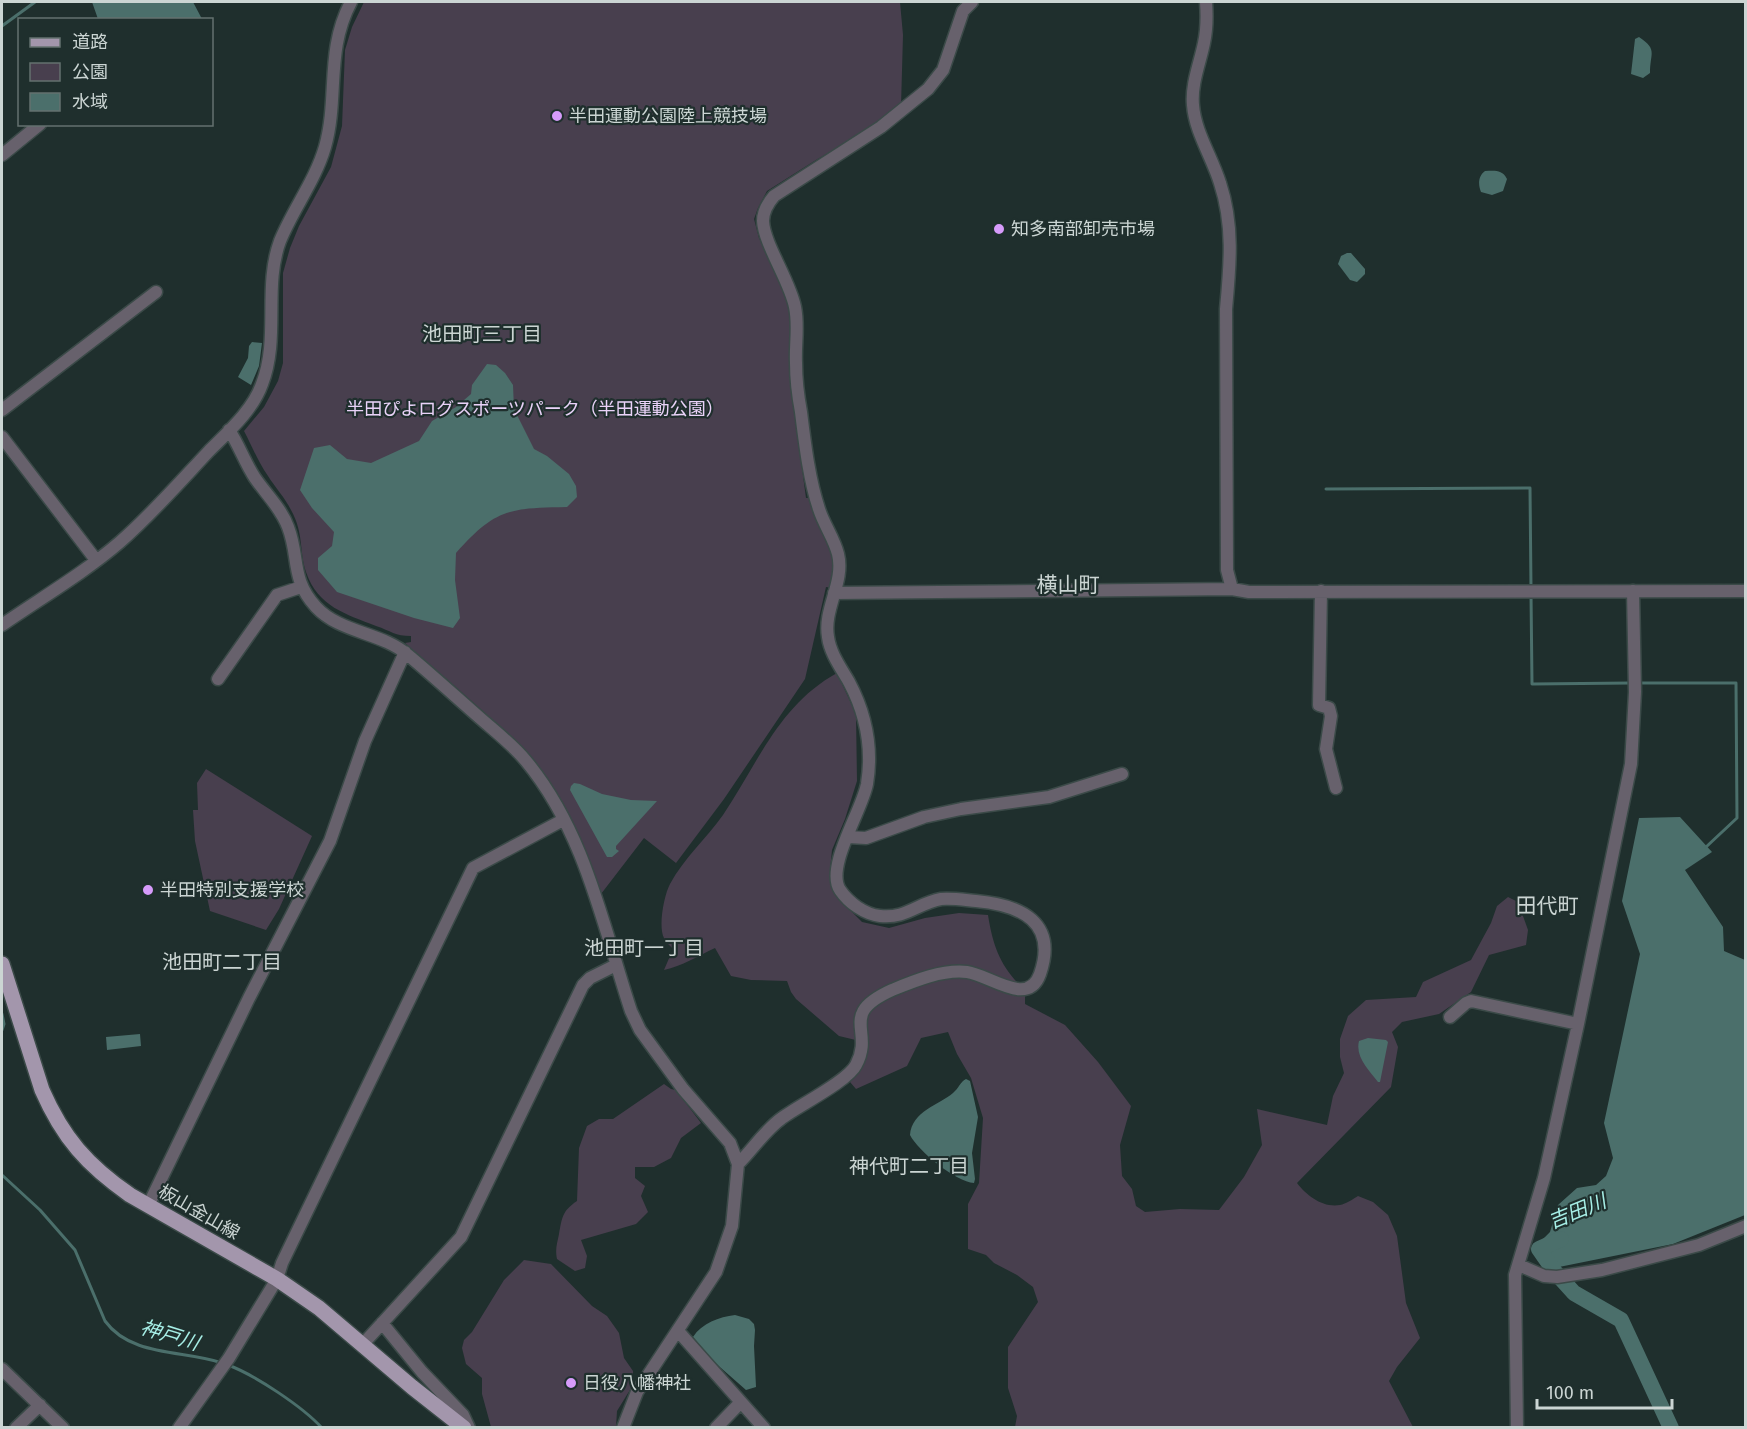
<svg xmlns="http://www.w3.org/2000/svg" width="1747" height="1429" viewBox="0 0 1747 1429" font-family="'Fira Sans','Noto Sans JP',sans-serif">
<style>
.green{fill:#483f4e}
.water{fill:#4b6f6b}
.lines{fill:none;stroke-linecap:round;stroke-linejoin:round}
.stream{stroke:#4b6f6b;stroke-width:3}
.river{stroke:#4b6f6b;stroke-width:16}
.minor-casing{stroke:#3b4a48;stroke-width:15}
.major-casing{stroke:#3b4a48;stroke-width:18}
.minor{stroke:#67616c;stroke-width:12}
.major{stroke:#a396ac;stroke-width:15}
.poi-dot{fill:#d69bfa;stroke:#1f2f2d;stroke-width:2}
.labels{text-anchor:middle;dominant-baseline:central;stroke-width:4.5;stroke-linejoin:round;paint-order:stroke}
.poi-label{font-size:18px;fill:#cbd5d3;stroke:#1f2f2d;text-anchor:start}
.park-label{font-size:18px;fill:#e9d2f8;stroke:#1f2f2d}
.street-label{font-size:18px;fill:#cbd5d3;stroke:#1f2f2d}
.neighbourhood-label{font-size:20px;fill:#cbd5d3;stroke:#1f2f2d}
.water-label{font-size:20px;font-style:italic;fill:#a6eee6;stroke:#1f2f2d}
.quarter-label{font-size:21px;fill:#cbd5d3;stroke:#1f2f2d}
</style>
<rect width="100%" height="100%" fill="#1f2f2d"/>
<path class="green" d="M364,2H900L903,35L901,106L879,124L816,160L767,191L758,208L754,219L759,238L787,293L791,321V386L806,498H813L836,558L833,588L826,587L805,679L724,799L676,863L644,838L601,894C583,838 554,780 512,739C479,705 440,675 405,643L411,642V636C395,636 391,631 376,626C346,614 318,607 306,572C299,551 304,533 291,510C285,498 275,487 268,476C258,462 252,446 244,431L264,407L278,381L283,363V273L290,248L299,226L331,167L342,126L345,50L352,27Z
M837,673L856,714L857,781L845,819L832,850L830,870L838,898L862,922L889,928L925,918L959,913L988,915C993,947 1001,968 1025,990V1004L1065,1025L1098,1062L1131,1106L1120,1145L1122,1176L1132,1189L1136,1206L1145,1212L1180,1209L1219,1210L1244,1177L1262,1145L1257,1109L1327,1125L1333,1096L1344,1073L1340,1057V1039L1348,1016L1366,1000L1416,997L1423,982L1471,960L1491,923L1497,906L1508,897L1518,902L1528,930L1526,945L1489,955L1471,992L1439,1014L1402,1022L1392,1032L1398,1047L1391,1087L1297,1183C1307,1196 1323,1208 1340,1205C1346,1204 1353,1199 1358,1196L1373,1202L1388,1215L1397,1236L1406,1303L1420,1338L1397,1367L1389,1381L1413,1427H1015L1017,1416L1008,1388V1347L1038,1302L1033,1287L1017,1275L994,1263L986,1255L968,1249V1204L979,1183L983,1118L971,1078L957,1054L948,1032L921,1038L907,1066L856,1089L850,1082L862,1063L864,1042L839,1036L796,999L791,992L787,981L751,980L731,976L715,948C698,956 682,966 664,970L673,949C670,946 666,942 664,938C658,927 664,895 670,884C684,858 706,839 723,815C758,763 779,705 837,673Z
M206,769L312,836L279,909L266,930L210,911L195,841L193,810H198L197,783Z
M664,1084L671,1089L676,1090L701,1123L681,1138L671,1158L654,1167H635V1178L645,1186L641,1196L648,1212L636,1224L581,1240L587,1256L585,1268L575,1271L557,1259C555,1249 557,1244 559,1234C562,1218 562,1211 577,1201L579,1148L587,1126L599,1119H613Z
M524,1260L551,1264L592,1306L607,1316L619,1333L624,1358L633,1371V1385L617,1411L616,1427H491L482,1394V1378L466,1364L462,1348L464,1340L472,1332L504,1280Z"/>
<path class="water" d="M92,2H193L202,19H98Z
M1639,37C1658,50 1650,52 1650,73L1643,78L1631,74L1635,39Z
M1485,171C1494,171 1502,169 1507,179L1503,191L1492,195L1481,192C1478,185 1478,176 1485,171Z
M1347,253H1351L1365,269V274L1357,282L1350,280L1338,264L1341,256Z
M252,342L262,343L259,366L251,385L238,377L248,358L249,346Z
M487,364L496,365L505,373L513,385L514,409L534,449L547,456L569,474L576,486L577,497L567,507C509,508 495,509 456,553L455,580L460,618L453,628L414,618L337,592L318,570V558L332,546L334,532L312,508L300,490L314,448L330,445L347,459L371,463L419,441L432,421L456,407L471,394L472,385Z
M574,783L580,784L602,794L631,800L657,801L616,846V849L619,851L612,857H607L570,790L571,786Z
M1680,817L1712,852L1685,870L1723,927L1724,951L1745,960V1215L1673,1244L1559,1267L1539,1243L1550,1232L1558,1205L1577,1188L1596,1185L1606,1176L1613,1158L1604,1123L1640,954L1622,901L1639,818Z
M140,1034L141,1046L107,1050L106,1037Z
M1368,1038L1386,1040L1388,1042L1380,1082H1378C1369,1070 1355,1057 1359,1041Z
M966,1079L970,1081L978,1117L972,1153L975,1179L974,1183C956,1182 918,1151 910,1135C912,1111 939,1105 953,1093C959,1088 960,1082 966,1079Z
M735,1315L749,1319L754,1324L755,1330L754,1346L756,1387L746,1390L713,1361L693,1337C702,1323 719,1317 735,1315Z"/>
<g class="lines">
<path class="stream" d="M2,26L35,2
M1326,489L1530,488L1531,588
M1531,594L1532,684L1631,683
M1637,683H1736L1737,818L1706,847
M2,1014L4,1024L2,1030
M2,1175L40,1210L75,1250L105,1321C131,1357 184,1350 222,1363
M228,1365C255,1375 303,1407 322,1428"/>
<path class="river" d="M1561,1239L1539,1249L1555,1272L1574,1293L1621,1320L1671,1428"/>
<defs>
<path id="minor" d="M1206,2C1207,15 1207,29 1204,43C1200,63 1191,84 1193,105C1195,132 1212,157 1220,183C1234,225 1230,266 1226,309L1227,570L1232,589
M2,155L40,124
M2,410L156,292
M229,430C239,445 245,463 255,478C266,494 281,508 288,527C300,558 290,578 316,607C340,633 381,632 408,655C432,675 456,697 480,718C496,732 513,745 526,761C585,832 603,926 631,1011L640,1030L683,1089L730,1143L738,1164L732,1226L716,1272L637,1392L623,1428
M2,437L96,560
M1321,591L1319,705L1329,708L1331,716L1326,749L1336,788
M834,593L1232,589L1249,592L1746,591
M2,625C41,598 84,573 120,542C152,514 180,482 209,451C228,432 253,410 262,384C280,338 263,287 280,241C293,209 315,181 325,147C339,97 325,51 351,2
M218,679L277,595L301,587
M848,837L866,838L924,817L961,809L1049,797L1122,774
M1450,1017L1466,1003L1471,1001L1578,1024
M738,1164C753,1149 765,1130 782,1118C798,1106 848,1081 856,1065C875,1030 837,1015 892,990C914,981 943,969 967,972C990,975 1028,1008 1040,974C1058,922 1021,905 976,901C965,900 952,898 941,899C918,903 906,919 880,916C864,914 849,903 840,890C825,867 862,811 867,784C873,747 866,714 849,682C841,668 830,653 828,637C823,609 845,582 838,554C834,538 824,525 819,509C809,479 805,444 801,412C798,396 796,379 796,363C795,344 799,326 795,307C790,281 764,244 763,221C763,212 768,203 774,196L881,127L928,89L943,70L963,11L972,2
M149,1204L249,998L330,841L365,741L405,652
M1519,1265L1544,1276L1557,1277L1602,1270L1699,1245L1746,1226
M382,1323L422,1372L463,1415L469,1428
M678,1331L764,1428
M363,1344L461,1237L583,985L590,978L616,965
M2,1369L63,1428
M16,1428L40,1405
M179,1428L229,1358L277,1279L282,1263L473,868L563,820
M716,1428L740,1403
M1517,1428L1515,1275L1544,1178L1578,1024L1631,764L1635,692L1633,591"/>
<path id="major" d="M2,964L42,1090C63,1138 87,1165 130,1195L277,1279L319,1308L412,1387L464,1428"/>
</defs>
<use href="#minor" class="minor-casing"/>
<use href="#major" class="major-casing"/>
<use href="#minor" class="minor"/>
<use href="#major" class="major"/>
</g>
<g class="poi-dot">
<circle cx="557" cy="116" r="6"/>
<circle cx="999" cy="229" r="6"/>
<circle cx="148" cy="890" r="6"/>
<circle cx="571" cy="1383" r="6"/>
</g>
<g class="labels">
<g class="poi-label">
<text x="569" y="116">半田運動公園陸上競技場</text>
<text x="1011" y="229">知多南部卸売市場</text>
<text x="160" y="890">半田特別支援学校</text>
<text x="583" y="1383">日役八幡神社</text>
</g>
<g class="park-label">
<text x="535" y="409">半田ぴよログスポーツパーク（半田運動公園）</text>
</g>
<g class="street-label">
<text transform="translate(199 1212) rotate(30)">板山金山線</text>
</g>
<g class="neighbourhood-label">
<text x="482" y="334">池田町三丁目</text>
<text x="644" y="948">池田町一丁目</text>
<text x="222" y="962">池田町二丁目</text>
<text x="909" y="1166">神代町二丁目</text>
</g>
<g class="water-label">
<text transform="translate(1577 1211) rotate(-22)">吉田川</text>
<text transform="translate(170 1335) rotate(17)">神戸川</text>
</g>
<g class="quarter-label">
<text x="1068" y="585">横山町</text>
<text x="1547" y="906">田代町</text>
</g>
</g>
<rect width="1747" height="1429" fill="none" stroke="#cbd5d3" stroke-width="6"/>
<rect x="18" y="18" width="195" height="108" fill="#1f2f2d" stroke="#64716f" stroke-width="1.5"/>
<rect x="30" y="38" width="30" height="9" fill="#a396ac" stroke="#64716f" stroke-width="1.5"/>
<text x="72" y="48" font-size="18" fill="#cbd5d3">道路</text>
<rect x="30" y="63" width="30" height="18" fill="#483f4e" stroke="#64716f" stroke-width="1.5"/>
<text x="72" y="78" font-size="18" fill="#cbd5d3">公園</text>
<rect x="30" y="93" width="30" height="18" fill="#4b6f6b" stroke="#64716f" stroke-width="1.5"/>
<text x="72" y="108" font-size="18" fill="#cbd5d3">水域</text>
<path d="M1537 1399v9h135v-9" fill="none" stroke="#cbd5d3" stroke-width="3"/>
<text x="1546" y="1399" font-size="18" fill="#cbd5d3" stroke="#1f2f2d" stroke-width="4.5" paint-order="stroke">100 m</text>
</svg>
